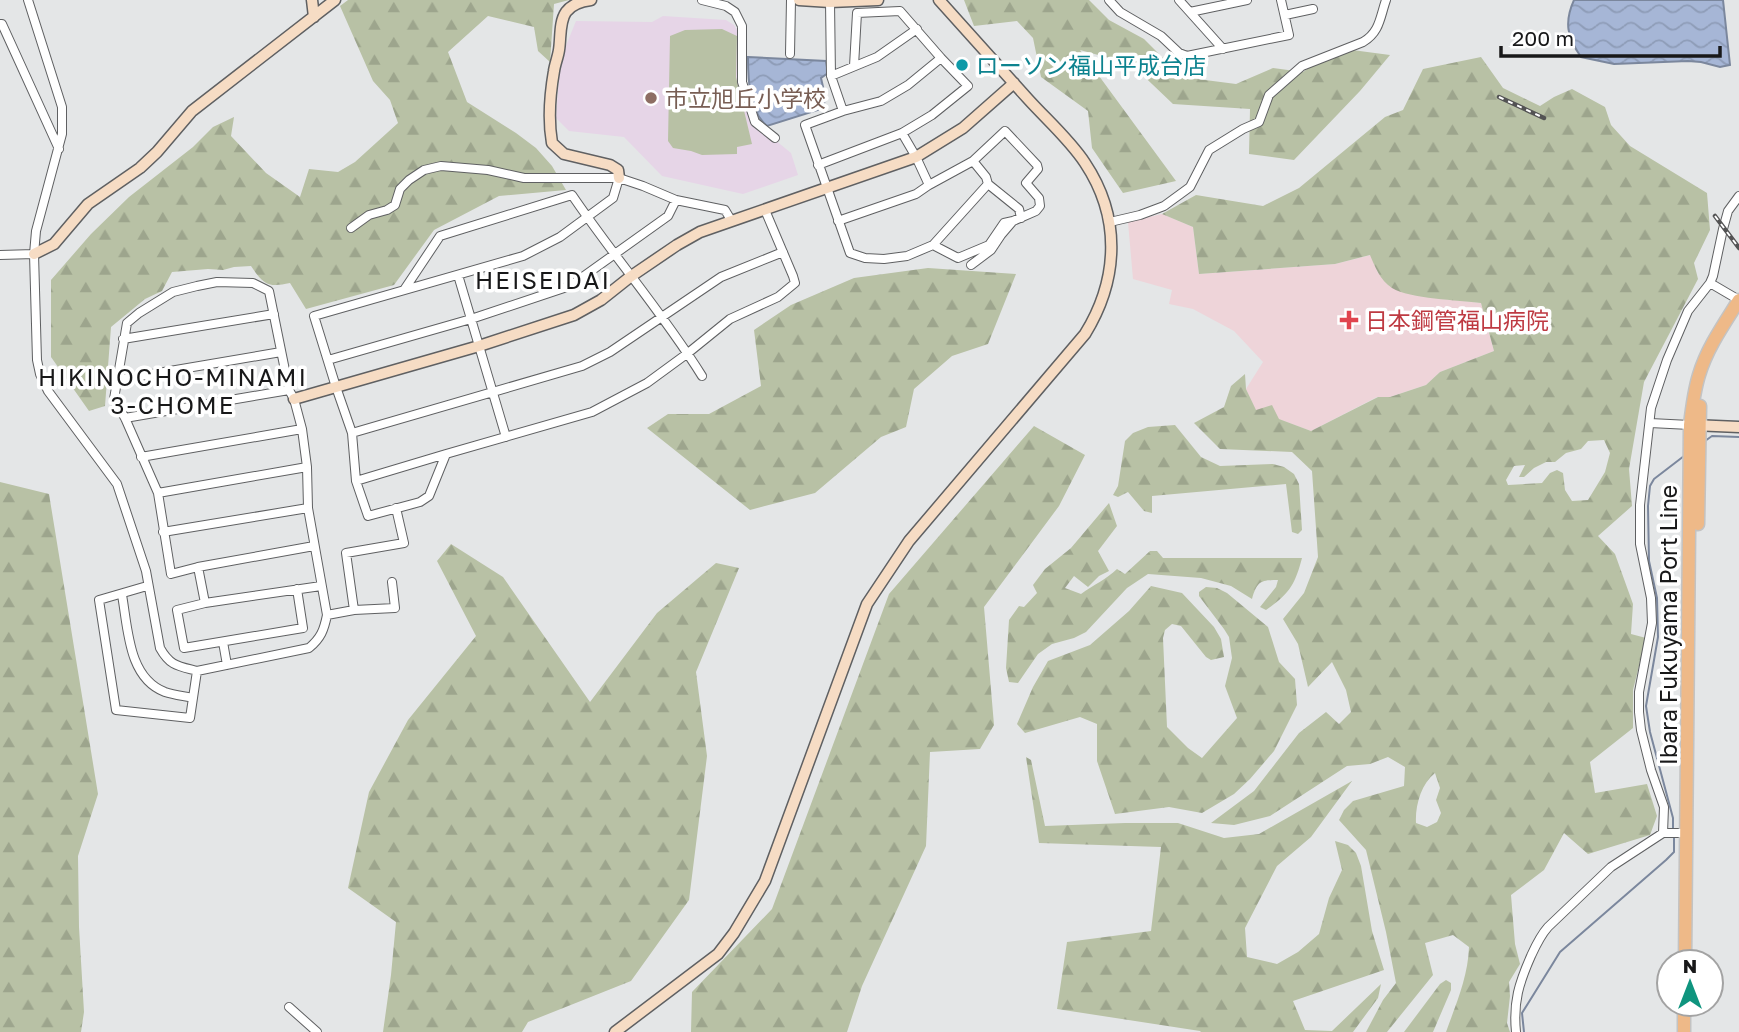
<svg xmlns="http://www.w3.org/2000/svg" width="1739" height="1032" viewBox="0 0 1739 1032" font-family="'Golos Text','Noto Sans JP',sans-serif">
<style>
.education{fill:#e6d5e7}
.medical{fill:#eed4d9}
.green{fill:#b8c1a5}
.forest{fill:url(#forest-firs);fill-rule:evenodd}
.water{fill:url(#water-waves);stroke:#7b879d;stroke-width:2}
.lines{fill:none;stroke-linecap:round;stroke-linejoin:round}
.stream{stroke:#7b879d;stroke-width:2}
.street-casing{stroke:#5f6062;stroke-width:10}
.secondary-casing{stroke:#5f6062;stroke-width:13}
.primary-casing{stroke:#c3c3c3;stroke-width:15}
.street{stroke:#fff;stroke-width:8}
.secondary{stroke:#f6dcc4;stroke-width:10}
.primary{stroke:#eeb988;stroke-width:12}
.rail-casing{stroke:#535354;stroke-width:4.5}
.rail{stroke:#fff;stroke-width:2;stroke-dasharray:5;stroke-linecap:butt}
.culture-dot{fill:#0f9aa8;stroke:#fff;stroke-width:2.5}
.education-dot{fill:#8d6e63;stroke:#fff;stroke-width:2.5}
.health-dot{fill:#e0444e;stroke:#fff;stroke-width:2.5}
.labels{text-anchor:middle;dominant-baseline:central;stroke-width:7;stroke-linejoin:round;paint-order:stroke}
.culture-label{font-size:23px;fill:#0d838f;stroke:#fff;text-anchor:start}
.education-label{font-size:23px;fill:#785e54;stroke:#fff;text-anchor:start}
.health-label{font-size:23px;fill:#be3a42;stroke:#fff;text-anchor:start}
.street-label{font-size:23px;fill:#181819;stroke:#fff}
.neighbourhood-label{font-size:24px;letter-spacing:2px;fill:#181819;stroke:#fff}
</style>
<defs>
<pattern id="forest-firs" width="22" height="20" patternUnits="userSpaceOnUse" patternTransform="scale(1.75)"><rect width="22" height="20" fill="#b8c1a5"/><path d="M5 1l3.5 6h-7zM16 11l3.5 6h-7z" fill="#9da58d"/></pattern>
<pattern id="water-waves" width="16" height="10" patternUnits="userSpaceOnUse" patternTransform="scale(1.75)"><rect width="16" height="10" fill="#a6b6d6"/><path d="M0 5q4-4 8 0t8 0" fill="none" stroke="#8e9cb7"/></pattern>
</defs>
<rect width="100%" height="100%" fill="#e4e6e7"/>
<path class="education" d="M663,16L726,20L734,25L740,35L739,77L753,122L791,153L798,175L743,194L662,176L624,137L569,131L556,118L559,77L563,53L576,21L652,22Z"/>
<path class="medical" d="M1162,214L1193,227L1199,274L1335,264L1371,255L1378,273L1413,295L1481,303L1494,351L1440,372L1426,385L1390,397H1377L1311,431L1256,411L1246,389L1263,362L1234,331L1193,309L1169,304L1172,290L1133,279L1128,222Z"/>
<path class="green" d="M722,29L737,36L736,77L752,144L737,147V154L702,155L691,151L673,148L668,141L670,36L685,30Z"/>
<path class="forest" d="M348,0H569L554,4L550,62L538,51L534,27L488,16L448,52L467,102L516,133L536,148L552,166L566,190L499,196L434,230L394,285L306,309L290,283C268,288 263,284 251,266L234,267L223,270L208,269L172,272L162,291L145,299L111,327L105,406L89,411L51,357V280L91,234L129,197L193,147L213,127L234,117L231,136L266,173L300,197L309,169L338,172L355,162L398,123L390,100L373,81L340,6Z
M964,0H1089L1109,20L1144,39L1182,77L1236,84L1273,68L1303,72L1337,48L1390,55L1360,91L1294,160L1249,154L1250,109L1173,104L1131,64L1080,50L1176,181L1123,193L1092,148L1088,111L1041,77L1033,38L1017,21L974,26Z
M1481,57L1503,88L1540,106L1554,97L1572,89L1605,107L1611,125L1630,146L1707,193L1710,230L1694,263L1698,279L1644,382L1629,469L1632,506L1598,536L1615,554L1633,604L1631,634L1646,638L1633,690V728L1590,762L1595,793L1647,784L1657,816L1650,835L1588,854L1564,833L1544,870L1511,895L1515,944L1520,964L1509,982L1510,996L1507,1023L1510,1032H1446C1456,1004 1468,977 1469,947L1453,935L1425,943L1433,975L1387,1032H1366L1383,1000L1396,983L1386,932L1366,850L1339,820L1344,810L1353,801L1404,786L1405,767L1388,757L1370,764L1347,766L1270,816L1234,825L1211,823L1254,791L1299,733L1326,712L1339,724L1351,712L1346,690L1332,662L1308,687L1298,644L1283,619L1304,593L1318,557L1312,471L1292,452L1220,449L1194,423L1224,407L1231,386L1245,374L1246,389L1256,410L1272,405L1279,419L1311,431L1378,397H1390L1426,385L1440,372L1494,351L1481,303C1458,300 1410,299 1392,288C1380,280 1375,267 1370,255L1335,264L1199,274L1193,227L1162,214L1196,195L1263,206L1299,188L1385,117L1403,110L1423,69ZM1604,440L1610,453L1605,472L1588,500L1572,501L1565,490L1563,473L1557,470L1550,473L1542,483L1508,485L1506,480L1514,466L1525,465L1519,477H1524L1534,468L1546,462H1555L1566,453L1581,449L1588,441ZM1435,773L1440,788L1436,800L1441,813L1437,822L1427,827L1416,823C1415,806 1421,784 1435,773Z
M928,268L1016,274L988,344L952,356L914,389L906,427L881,437L815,493L750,510L647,428L668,414H709L761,386L754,330L791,305L854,278Z
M1175,425L1201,457L1220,466L1273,464L1284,467L1294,474L1299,484L1302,530L1298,534L1292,532L1286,484L1152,496V513L1144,511L1128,492L1118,497L1113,495L1118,486L1125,441L1133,433L1148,427Z
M1034,426L1085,455L1059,506L984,607L994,725L980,749L930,752L926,846L862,986L847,1032H691L692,992L772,909L889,594Z
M0,482L49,494L98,794L78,856L79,927L84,1012L81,1032H0Z
M1109,503L1117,526L1098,551L1109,571L1099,576L1088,587L1074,576L1065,588L1081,594C1093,585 1107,579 1117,569L1125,574L1150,551H1157L1163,558H1302C1295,585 1289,594 1266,610L1260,607L1276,587L1278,580C1260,580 1257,582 1252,599L1231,586L1201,578L1148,574L1127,588L1086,632L1074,638L1052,644L1038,654L1018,683L1009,682L1006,668L1009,620L1019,606L1024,607L1037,593L1033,585L1045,569L1071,548Z
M451,544L503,577L590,702L657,613L716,563L739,568L696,672L707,756L689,900L631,981L528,1022L522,1032H383L391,975L396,922L348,888L369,792L408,720L476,636L437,561Z
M1151,586L1182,593L1214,627L1221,639L1224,657L1211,660L1206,657L1181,626L1172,624L1165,630L1163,638L1167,727L1188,748L1202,758L1237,718L1225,686L1232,658L1229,637L1224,629L1199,596V592L1206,587L1217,588L1227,593L1268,627L1279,662L1295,679L1297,705L1274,751L1250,779L1234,794L1202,813L1169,807L1115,814L1097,761V724L1080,717L1025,733L1017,724L1033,687L1048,661L1090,645L1129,611Z
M1026,757L1031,760L1045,826L1125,823H1178L1224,838L1259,834L1352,781L1311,837L1277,866L1245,928L1247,957L1277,964L1298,952L1319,934L1329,898L1342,870L1335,841L1348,845L1356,853L1361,866L1372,931L1384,970L1293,1001L1305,1030L1332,1031L1381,984L1378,998L1353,1032H1201L1200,1031L1057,1009L1067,942L1151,931L1161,847L1039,843Z
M1446,980L1451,983V990L1433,1032H1404L1440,984Z"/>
<path class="water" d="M1574,0H1723L1730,65L1720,67L1701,62L1688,61L1614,64L1581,57C1567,37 1564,22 1574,0Z
M748,57L826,61L828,73L821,78L826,100L818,110L767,126C749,111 748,79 748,57Z"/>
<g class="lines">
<path class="stream" d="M1705,441L1712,436L1739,437
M1673,831V818L1650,732L1646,706L1658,637L1657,598L1649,561L1648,506L1650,486L1654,479L1684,456
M1524,1032L1522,1013L1560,952L1666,860L1674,852V836"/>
<defs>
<path id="street" d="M28,0L62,107V134L36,231L34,254
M702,0L726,6L735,12L742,26V82L755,122L775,138
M1109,0L1120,12L1161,36L1179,53L1187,56L1289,35L1281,0
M1179,0L1223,49
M830,2L831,76L843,111
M1190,12L1247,0
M1285,15L1313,9
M0,24H2L59,149
M790,54L791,0
M941,58L908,85L881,101L843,111L805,125L850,253L865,258L884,259L907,256L933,245L988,184L1019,209L1021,218
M831,76L877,57L917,29
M902,133L916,157L929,185
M973,161L986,177L988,184
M818,165L902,133L932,115L968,86L941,58L900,11L857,13L854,66
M619,178L613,198L560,237L523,256L314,316L336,387L352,433L356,481L368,516L420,502L429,496L446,454L592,412L647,383L688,353L730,319L778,297L795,283L793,276L765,210
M838,221L916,194L929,185L973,161L1005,131L1037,165L1038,169L1026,183L1039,198L1040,206L1036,211L1013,221L1001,235L991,250L971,265
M1110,222L1140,215L1164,206L1190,187L1209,150L1243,129L1259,122L1269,95L1302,66L1363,42C1380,32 1380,17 1386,0
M351,228L369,215L387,210L395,205L400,189L409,180L424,170L441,166L488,170L524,178H619L643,186L676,200L725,210L731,220
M933,245L958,258L989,245L1004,223L1013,221
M0,255L34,254L37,360L40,374L48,391L117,484L146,571L160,648C170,666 178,666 197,671L309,648C321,638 324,630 327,615L308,508L307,467L302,429L294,399L289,390L269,291L253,283L217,282L197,286L173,292L139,313L127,323L114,399L125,418L158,493L171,574L198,567L314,546
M458,275L506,437
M1710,283L1739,300
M404,290L440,236L572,195C614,257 663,313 702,376
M123,339L274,314
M328,360L471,319L570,286L668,216L676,200
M117,380L281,352
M125,418L289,390
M1650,423L1690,425
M352,433L582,366L610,352L721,277L783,252
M141,457L302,429
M356,481L446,454
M158,493L307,467
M163,532L308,508
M198,567L205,603
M147,586L99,600L116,710L190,718L197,671
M297,589L303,628L184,648L177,610L205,603L321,586
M122,595C128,628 128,678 165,692C174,695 184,696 193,698
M354,610L346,553L404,543L396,508
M327,615L354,610L395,608L392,582
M223,642L227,665
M1663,833L1664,807L1651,770L1641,730L1639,712V692L1652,623L1651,598L1640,544V505L1651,408L1667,360L1688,311L1710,283L1713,276L1723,229L1728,211L1739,196
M289,1007L317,1032
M1516,1032C1513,1002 1519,983 1531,956C1536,945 1540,936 1548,927L1611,867L1663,833H1687"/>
<path id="secondary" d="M312,0L314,17
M591,0C582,1 572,4 566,12C559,22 561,38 559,50C558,57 555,64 554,71C550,94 548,120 552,143L564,154L610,165L618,170L619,178
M799,0L830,2L878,0
M34,254L54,244L88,204L140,168L157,152L192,111L335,0
M294,399L479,346L574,315L601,300L630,277L677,245L700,232L916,157L963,128L1014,83
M1693,425L1739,427
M615,1032L718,954L734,933L765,881L867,604L909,541L1085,334C1119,279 1121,217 1085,163C1070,140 1047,120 1028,99C998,66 969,33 939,0"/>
<path id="primary" d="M1698,524L1700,406
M1685,962L1690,425C1692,408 1694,391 1699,375C1707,348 1724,324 1739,300
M1684,1032V1004"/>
</defs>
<use href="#street" class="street-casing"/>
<use href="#secondary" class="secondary-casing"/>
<use href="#primary" class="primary-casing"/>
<use href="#street" class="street"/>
<use href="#secondary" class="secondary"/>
<use href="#primary" class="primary"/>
<defs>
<path id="rail" d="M1499,97L1544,118
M1715,216L1739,248"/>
</defs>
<use href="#rail" class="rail-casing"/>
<use href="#rail" class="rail"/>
</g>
<circle class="culture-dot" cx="962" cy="65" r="7"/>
<circle class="education-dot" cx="651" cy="98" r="7"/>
<path class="health-dot" d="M1345.5 309.5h7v7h7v7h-7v7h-7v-7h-7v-7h7z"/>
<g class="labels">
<g class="culture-label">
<text x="976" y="65">ローソン福山平成台店</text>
</g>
<g class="education-label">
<text x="665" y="98">市立旭丘小学校</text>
</g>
<g class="health-label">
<text x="1365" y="320">日本鋼管福山病院</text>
</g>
<g class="street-label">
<text transform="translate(1668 625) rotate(-90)">Ibara Fukuyama Port Line</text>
</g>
<g class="neighbourhood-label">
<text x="543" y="279">HEISEIDAI</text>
<text x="173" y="376">HIKINOCHO-MINAMI<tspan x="173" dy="28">3-CHOME</tspan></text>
</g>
</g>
<g transform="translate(1690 983)"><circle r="33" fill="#ffffff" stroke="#a3a3a3" stroke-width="2"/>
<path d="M0-5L12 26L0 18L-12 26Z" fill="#0f947e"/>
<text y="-10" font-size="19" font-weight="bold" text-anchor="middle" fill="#181819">N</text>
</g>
<path d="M1501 46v10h219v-10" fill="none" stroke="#181819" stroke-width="3.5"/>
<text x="1512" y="46" font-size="21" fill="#181819" stroke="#ffffff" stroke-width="5" paint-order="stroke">200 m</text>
</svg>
